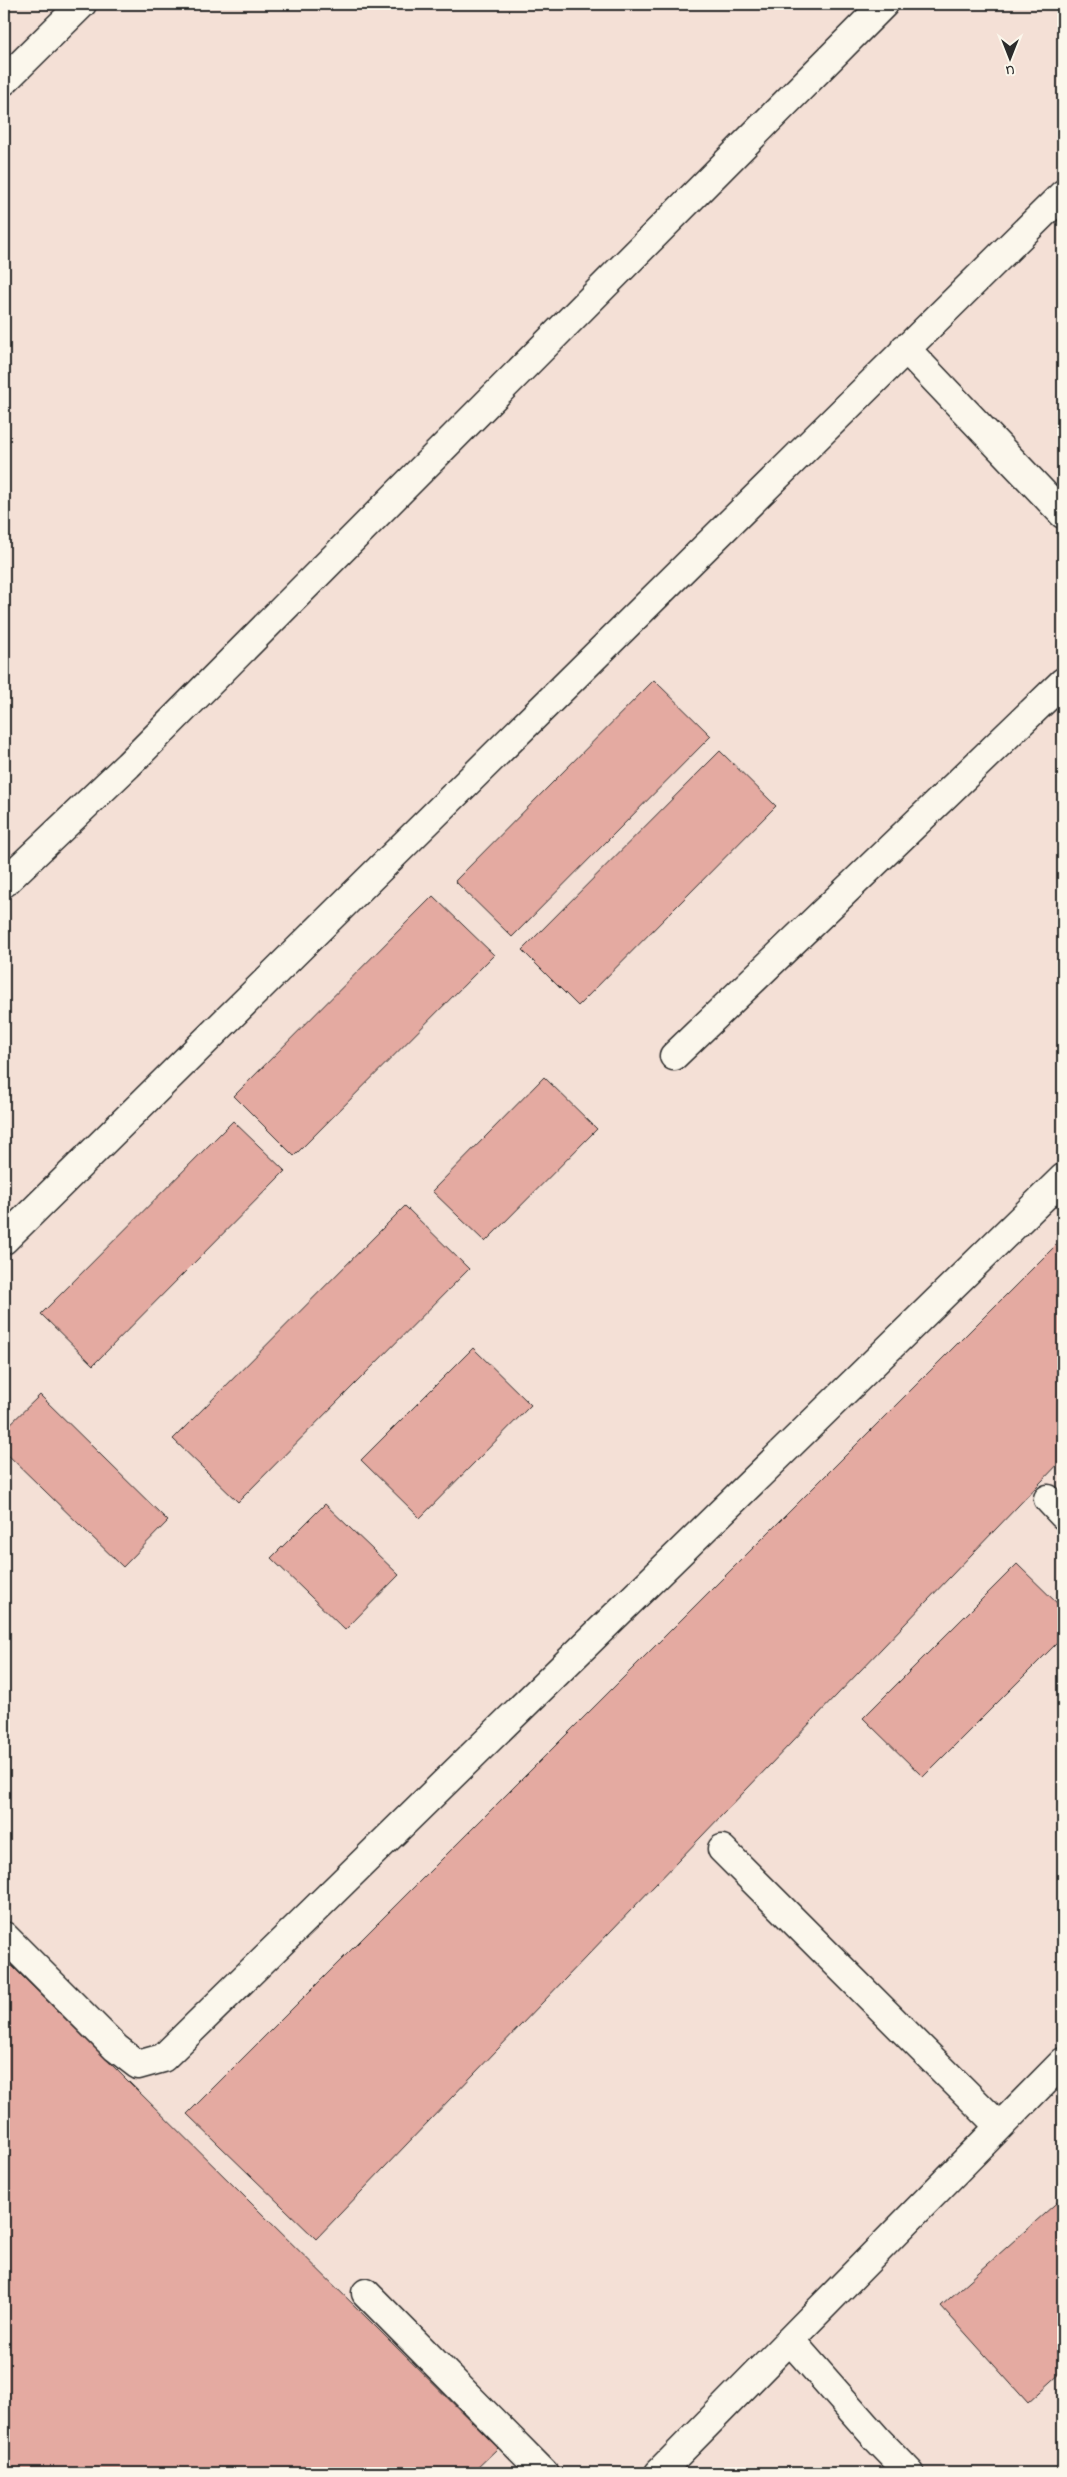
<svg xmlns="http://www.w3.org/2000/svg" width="1067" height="2477" viewBox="0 0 1067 2477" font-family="'Indie Flower',sans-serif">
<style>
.built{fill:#f4e0d6}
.building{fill:#e4aaa1;stroke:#2b2b2b}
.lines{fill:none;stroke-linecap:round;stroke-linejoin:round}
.minor-casing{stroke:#2b2b2b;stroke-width:31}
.minor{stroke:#fbf7ec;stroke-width:28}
</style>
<rect width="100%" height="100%" fill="#fbf7ec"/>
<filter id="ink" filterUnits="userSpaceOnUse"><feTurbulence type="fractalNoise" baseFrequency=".02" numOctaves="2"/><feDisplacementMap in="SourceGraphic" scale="10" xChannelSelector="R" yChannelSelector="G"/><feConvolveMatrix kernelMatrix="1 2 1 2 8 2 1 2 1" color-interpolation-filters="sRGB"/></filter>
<g filter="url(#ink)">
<path class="built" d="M4,4H1063V2473H4Z"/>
<path class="building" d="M654,680L711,736L512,937L455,881Z
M720,751L776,806L578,1006L522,950Z
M433,896L494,955L294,1156L234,1096Z
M544,1077L597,1129L485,1242L432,1191Z
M233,1121L285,1171L93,1365L41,1314Z
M405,1206L469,1269L238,1502L173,1439Z
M1063,1238V1459L316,2239L187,2114Z
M473,1348L531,1405L420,1518L361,1460Z
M40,1395L168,1521L123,1567L4,1451V1430Z
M325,1504L399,1575L345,1630L271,1558Z
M1017,1564L1063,1609V1637L923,1777L863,1718Z
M4,1958L498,2448L472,2473H4Z
M1063,2197V2371L1028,2403L941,2306Z"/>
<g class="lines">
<defs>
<path id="minor" d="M4,81L82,4
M905,348L1063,514
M4,883L128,765L884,4
M674,1056L1063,682
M4,1240L1063,194
M1048,1499L1063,1515
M722,1849L999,2126
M4,1936L116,2048L138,2065L163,2058L1063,1178
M366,2293L544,2473
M790,2340L878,2440L910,2473
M659,2473L1063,2062"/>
</defs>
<use href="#minor" class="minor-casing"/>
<use href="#minor" class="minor"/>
</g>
</g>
<rect width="1067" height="2477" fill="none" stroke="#fbf7ec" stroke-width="20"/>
<rect x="10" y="10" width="1047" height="2457" fill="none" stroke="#2b2b2b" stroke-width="2" filter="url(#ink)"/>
<g transform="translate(1010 58) rotate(180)" stroke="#fbf7ec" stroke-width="4" paint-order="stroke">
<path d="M0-4L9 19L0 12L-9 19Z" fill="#2b2b2b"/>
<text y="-8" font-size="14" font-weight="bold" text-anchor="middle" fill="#2b2b2b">U</text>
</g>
</svg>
